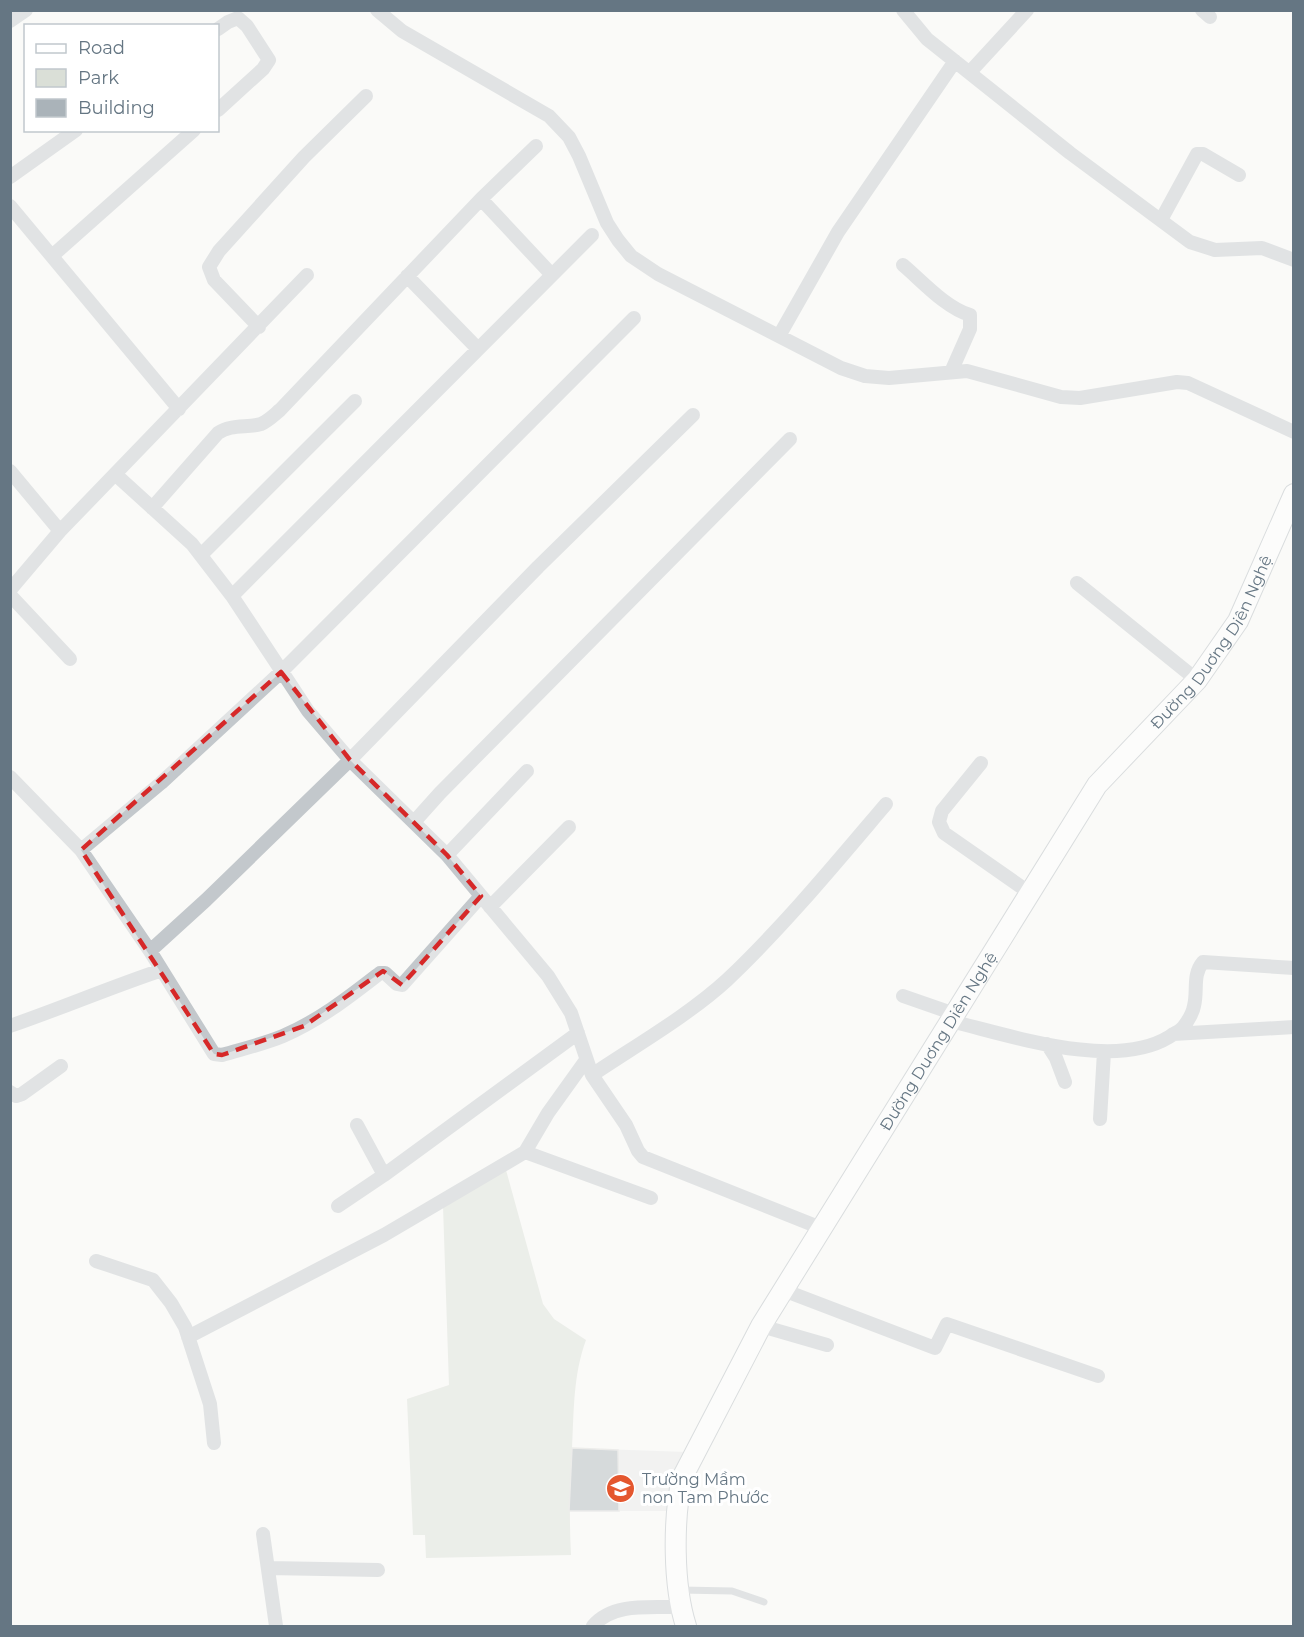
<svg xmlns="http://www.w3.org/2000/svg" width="1304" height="1637" viewBox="0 0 1304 1637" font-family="Montserrat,sans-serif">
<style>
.built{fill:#e8e9e9}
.green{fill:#dadfd7}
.building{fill:#aab3b9;stroke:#dcdcda;stroke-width:1.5}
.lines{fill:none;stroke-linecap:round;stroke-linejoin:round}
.secondary-casing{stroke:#b3babf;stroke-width:22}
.lane{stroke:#c3c8cc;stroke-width:7}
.street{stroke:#c3c8cc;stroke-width:14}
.secondary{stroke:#fff;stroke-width:20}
.marked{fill:none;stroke:#d62828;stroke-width:4.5;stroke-dasharray:12 8;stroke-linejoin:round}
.labels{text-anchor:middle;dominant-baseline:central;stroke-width:6;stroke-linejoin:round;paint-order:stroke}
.street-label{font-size:16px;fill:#657683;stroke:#fff}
.poi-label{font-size:16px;fill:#657683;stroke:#fff;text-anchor:start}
</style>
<rect width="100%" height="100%" fill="#fafaf8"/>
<path class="built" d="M572,1448L686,1452L674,1475L668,1511H569Z"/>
<path class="green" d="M506,1170L543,1304L554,1319L586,1340C573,1375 574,1412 572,1449C570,1485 569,1518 571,1555L426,1558L425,1535H413L407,1399L449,1385L443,1206Z"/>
<path class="building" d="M572,1448L618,1450L619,1511H569Z"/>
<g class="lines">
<defs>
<g id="secondary">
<path id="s1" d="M686,1626C673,1585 673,1520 682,1478L761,1326L1097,785L1197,680L1238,621L1294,494"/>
</g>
</defs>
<use href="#secondary" class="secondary-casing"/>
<path class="lane" d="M681,1590L732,1591L764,1602"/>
<path class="street" d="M377,10L402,31L549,116L569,137L579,156L607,223L618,240L631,256L658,274L841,368L865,376L889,378L967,371L1061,397L1080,398L1177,382L1188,383L1294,432
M903,10L927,39L1070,153L1190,242L1215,250L1262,248L1294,260
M1202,10L1210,17
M10,21L26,10
M218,29L228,22L238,18L247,26L269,60L263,69L218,110
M970,72L1027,10
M10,177L76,130
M481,199L552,275
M10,206L179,409
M1161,220L1197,154H1203L1239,175
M52,256L194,130
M903,265C923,282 946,308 970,315V329L951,372
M407,276L478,349
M259,327L214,280L209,267L219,251L304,157L366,96
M779,336L838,232L955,61
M10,471L60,531L307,275
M115,474L192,544L232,596L308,711L350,760L447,855L548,976L571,1013L592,1075L626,1125L638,1151L643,1157L821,1228
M152,508L218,433C231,424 247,428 261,424C268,421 274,415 280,410L481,199L536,146
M201,555L355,401
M1077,583L1197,680
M10,590L60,531
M10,595L70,659
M232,596L592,235
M981,763L942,811L939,822L944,833L1030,893
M10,777L81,850L150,951L214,1054L222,1055C242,1049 264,1044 283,1036C320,1020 349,997 380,973H385L397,984L402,985L481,896
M414,822L440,793L790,439
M81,850L161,783L281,672L634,318
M447,855L527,771
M490,907L569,827
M150,951L206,900L350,760L538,567L693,415
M903,996L955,1014
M950,1021C1010,1035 1113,1071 1169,1037C1174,1033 1181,1031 1184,1026C1188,1021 1193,1012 1194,1006C1198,991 1192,975 1203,962L1294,968
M10,1026C62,1008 111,987 162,970
M1173,1034L1294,1027
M1047,1044L1056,1058L1065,1082
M592,1075C635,1046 689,1015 727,980C784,926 835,864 886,804
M10,1092L16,1096L22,1094L61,1066
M1100,1119L1104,1052
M357,1125L384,1175
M525,1152L651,1198
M338,1206L384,1175L578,1033
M96,1261L153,1280L171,1303L185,1327L210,1404L214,1443
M783,1290L935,1348L947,1324L1098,1376
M761,1326L827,1345
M188,1337L384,1235L525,1152L548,1113L586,1060
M263,1534L276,1626
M268,1568L378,1570
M593,1626C613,1602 651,1608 680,1607"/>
<use href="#secondary" class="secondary"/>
</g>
<path d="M0 0H1304V1637H0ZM281,672L350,760L447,855L481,896L402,985L383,971L304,1026L222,1055L214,1054L81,850Z" fill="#fafaf8" fill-opacity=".55" fill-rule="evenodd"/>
<path class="marked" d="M281,672L350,760L447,855L481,896L402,985L383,971L304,1026L222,1055L214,1054L81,850Z"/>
<defs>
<symbol id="school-disc" viewBox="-11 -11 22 22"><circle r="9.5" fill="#e4572e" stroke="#fff"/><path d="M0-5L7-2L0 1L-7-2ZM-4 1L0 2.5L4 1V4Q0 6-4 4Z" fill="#fff"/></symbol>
</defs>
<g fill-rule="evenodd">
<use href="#school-disc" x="604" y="1472" width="33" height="33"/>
</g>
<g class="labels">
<g class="street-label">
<text stroke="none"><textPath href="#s1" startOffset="1142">Đường Duơng Diên Nghệ</textPath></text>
<text stroke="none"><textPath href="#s1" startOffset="656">Đường Duơng Diên Nghệ</textPath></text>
</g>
<g class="poi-label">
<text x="642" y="1479">Trường Mầm<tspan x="642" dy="18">non Tam Phước</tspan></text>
</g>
</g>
<rect width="1304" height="1637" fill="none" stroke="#657683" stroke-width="24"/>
<rect x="24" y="24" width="195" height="108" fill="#ffffff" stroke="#c1c8cd" stroke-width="1.5"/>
<rect x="36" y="44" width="30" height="9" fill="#ffffff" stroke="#c1c8cd" stroke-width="1.5"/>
<text x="78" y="54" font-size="18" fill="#657683">Road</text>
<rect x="36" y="69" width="30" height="18" fill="#dadfd7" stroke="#c1c8cd" stroke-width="1.5"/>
<text x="78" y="84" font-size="18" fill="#657683">Park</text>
<rect x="36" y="99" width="30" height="18" fill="#aab3b9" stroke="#c1c8cd" stroke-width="1.5"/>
<text x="78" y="114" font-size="18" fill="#657683">Building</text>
</svg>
